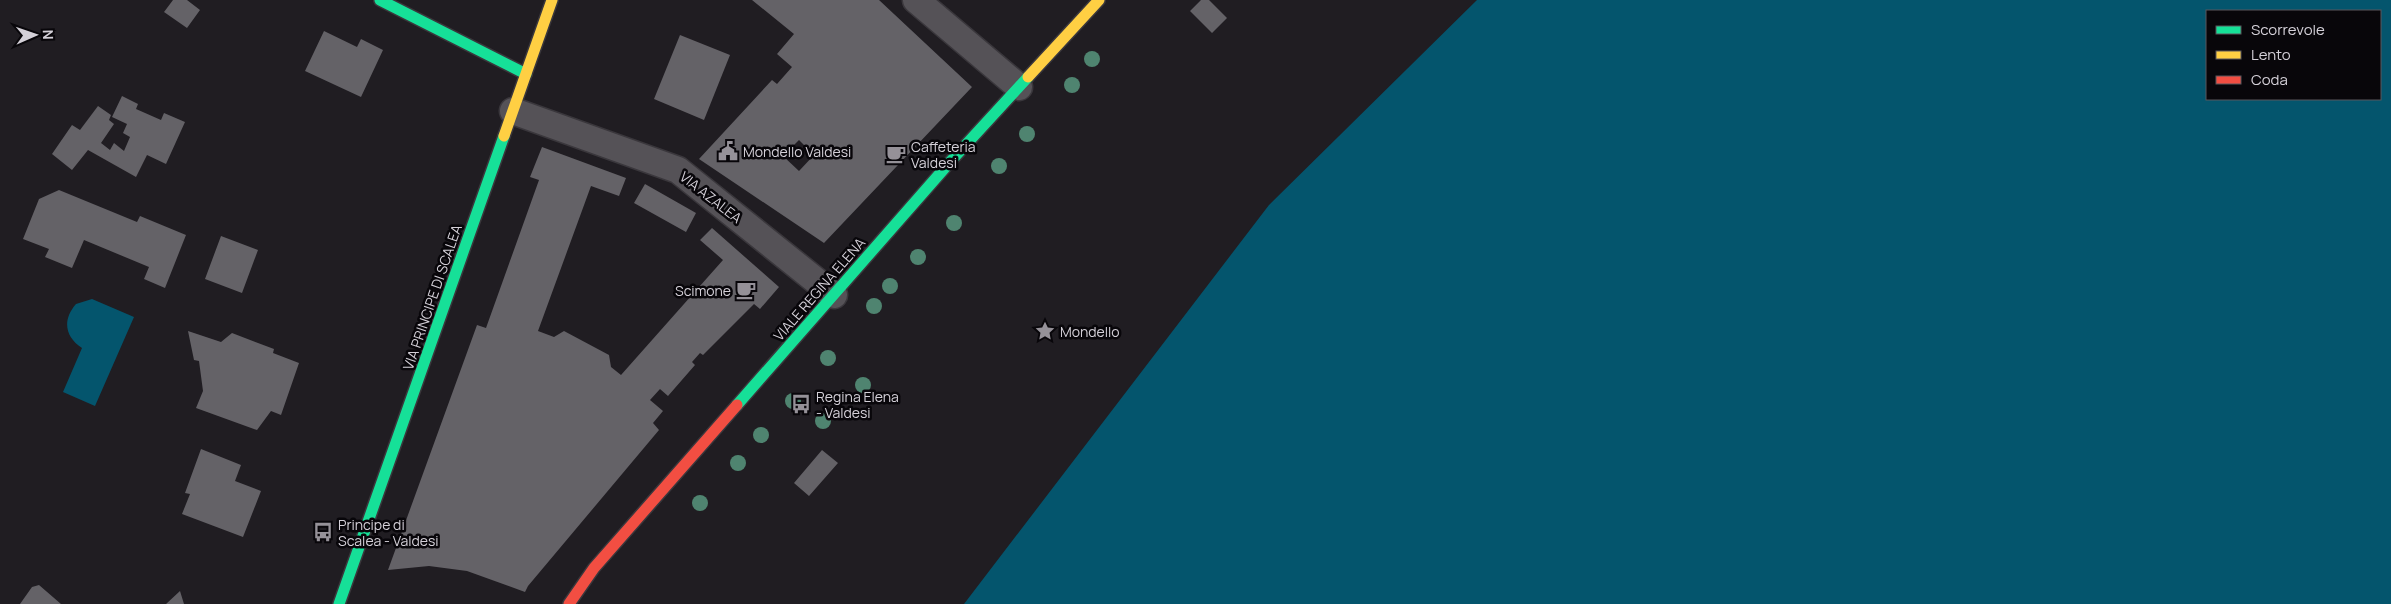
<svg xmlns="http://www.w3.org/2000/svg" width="2391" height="604" viewBox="0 0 2391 604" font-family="Manrope,sans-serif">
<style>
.water{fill:#04556d;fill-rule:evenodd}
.building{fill:#646267;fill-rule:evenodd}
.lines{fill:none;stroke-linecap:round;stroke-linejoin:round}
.street-casing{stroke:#3a373c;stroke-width:29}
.fast-casing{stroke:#3a373c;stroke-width:14}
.slow-casing{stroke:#3a373c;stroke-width:14}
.jam-casing{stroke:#3a373c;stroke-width:14}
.street{stroke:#555257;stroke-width:26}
.fast{stroke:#16e098;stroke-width:11}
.slow{stroke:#ffcf43;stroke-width:11}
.jam{stroke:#f24e42;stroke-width:11}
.tree{fill:#4f8470}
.labels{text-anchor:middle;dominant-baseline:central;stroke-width:5;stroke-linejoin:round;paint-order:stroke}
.poi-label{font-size:14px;fill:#d4d0d8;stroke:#08060a;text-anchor:start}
.street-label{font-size:14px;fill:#d4d0d8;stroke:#08060a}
</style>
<rect width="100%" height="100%" fill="#201d22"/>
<path class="water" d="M1477,0H2391V604H964L1269,205ZM2380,11V99H2207V11Z
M92,299L134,317L95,406L63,392L82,348C65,337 62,320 76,304Z"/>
<path class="building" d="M173,0H187L200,10L187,28L164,12Z
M752,0H879L972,87L824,243L699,159L772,80L777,84L792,67L777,54L794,34ZM799,140L814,155L799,171L783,156Z
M1201,0H1209L1227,18L1212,33L1190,11Z
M324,31L357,47L361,39L383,50L361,97L305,71Z
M680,35L730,55L704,120L654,99Z
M122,96L138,104L136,109L161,120L164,113L185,122L166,164L147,155L136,177L88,150L72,170L52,154L72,125L80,130L98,106L111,115L109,120L114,124L101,143L110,150L114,143L124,151L130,137L123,133L127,124L112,117Z
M542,147L626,178L619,196L591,186L538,331L554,337L564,331L609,355L611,367L621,375L723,260L700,240L712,228L779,287L760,309L754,304L703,355L700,353L692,362L695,365L668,396L660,389L650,400L663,411L653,423L659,430L528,586L525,592L467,571L429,566L388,570L477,325L486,328L539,180L530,177Z
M645,184L696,213L686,232L634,203Z
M59,190L137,222L140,216L186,235L165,288L144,279L149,267L84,240L72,268L45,257L49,249L23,239L39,199Z
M221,236L258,250L242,293L205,279Z
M188,331L221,342L232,333L274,349L273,353L299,363L281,415L271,411L257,430L196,408L203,391L199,361L194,360Z
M201,449L241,465L235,481L261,491L243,537L182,514L190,494L185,493Z
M822,450L838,463L809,496L794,483Z
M39,585L61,604H20L32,587Z
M180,591L184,604H166Z"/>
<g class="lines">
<defs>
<path id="street" d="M916,0L1019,87
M513,111L678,170L834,295"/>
<path id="fast" d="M380,0L526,74
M737,405L950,162L1028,77
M339,604L504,136"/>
<path id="slow" d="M1028,77L1099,0
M504,136L552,0"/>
<path id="jam" d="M569,604L594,568L737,405"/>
</defs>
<use href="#street" class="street-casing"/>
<use href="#fast" class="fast-casing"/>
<use href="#slow" class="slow-casing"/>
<use href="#jam" class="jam-casing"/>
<use href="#street" class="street"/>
<use href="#fast" class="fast"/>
<use href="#slow" class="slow"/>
<use href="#jam" class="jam"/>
</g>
<g class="tree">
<circle cx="1092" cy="59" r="8"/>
<circle cx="1072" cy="85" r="8"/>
<circle cx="1027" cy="134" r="8"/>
<circle cx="999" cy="166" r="8"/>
<circle cx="954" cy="223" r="8"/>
<circle cx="918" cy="257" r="8"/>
<circle cx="890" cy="286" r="8"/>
<circle cx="874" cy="306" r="8"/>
<circle cx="828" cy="358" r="8"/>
<circle cx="863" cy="385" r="8"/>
<circle cx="793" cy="401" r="8"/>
<circle cx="823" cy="421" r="8"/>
<circle cx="761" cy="435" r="8"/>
<circle cx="738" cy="463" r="8"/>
<circle cx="700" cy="503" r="8"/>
</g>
<defs>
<symbol id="civic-bare" viewBox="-9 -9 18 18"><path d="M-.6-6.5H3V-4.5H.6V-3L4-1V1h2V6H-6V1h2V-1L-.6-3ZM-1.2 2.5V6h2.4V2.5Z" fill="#959198" stroke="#08060a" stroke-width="2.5" paint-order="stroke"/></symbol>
<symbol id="cafe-bare" viewBox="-9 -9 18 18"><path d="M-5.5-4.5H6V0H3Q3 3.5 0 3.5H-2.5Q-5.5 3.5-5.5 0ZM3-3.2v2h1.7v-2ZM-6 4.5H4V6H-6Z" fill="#959198" stroke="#08060a" stroke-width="2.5" paint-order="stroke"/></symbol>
<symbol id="sight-bare" viewBox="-9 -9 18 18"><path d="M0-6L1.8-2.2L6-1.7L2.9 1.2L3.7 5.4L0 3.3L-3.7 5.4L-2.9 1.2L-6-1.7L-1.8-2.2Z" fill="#959198" stroke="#08060a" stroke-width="2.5" paint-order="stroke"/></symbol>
<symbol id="bus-bare" viewBox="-9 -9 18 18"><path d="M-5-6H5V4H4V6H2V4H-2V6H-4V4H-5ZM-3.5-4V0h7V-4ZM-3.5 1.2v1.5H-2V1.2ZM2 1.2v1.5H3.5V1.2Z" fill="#959198" stroke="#08060a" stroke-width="2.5" paint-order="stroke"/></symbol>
</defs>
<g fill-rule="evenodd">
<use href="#civic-bare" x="714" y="137" width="28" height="28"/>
<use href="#cafe-bare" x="882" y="140" width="28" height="28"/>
<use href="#cafe-bare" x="732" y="276" width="28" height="28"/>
<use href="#sight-bare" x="1031" y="317" width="28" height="28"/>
<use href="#bus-bare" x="787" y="390" width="28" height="28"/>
<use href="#bus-bare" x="309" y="518" width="28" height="28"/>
</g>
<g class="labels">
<g class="poi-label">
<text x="911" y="146">Caffeteria<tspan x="911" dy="16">Valdesi</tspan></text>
<text x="743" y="151">Mondello Valdesi</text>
<text x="731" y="290" text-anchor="end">Scimone</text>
<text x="1060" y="331">Mondello</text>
<text x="816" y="396">Regina Elena<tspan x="816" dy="16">- Valdesi</tspan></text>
<text x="338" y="524">Principe di<tspan x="338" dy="16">Scalea - Valdesi</tspan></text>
</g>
<g class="street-label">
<text transform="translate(711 197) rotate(38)">VIA AZALEA</text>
<text transform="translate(819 289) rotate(-49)">VIALE REGINA ELENA</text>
<text transform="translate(432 297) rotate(-71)">VIA PRINCIPE DI SCALEA</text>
</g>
</g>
<rect x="2206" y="10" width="175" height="90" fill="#08060a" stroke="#5a575c"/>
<rect x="2216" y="26" width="25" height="8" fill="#16e098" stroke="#5a575c"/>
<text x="2251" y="35" font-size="15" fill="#d4d0d8">Scorrevole</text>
<rect x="2216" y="51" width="25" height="8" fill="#ffcf43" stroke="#5a575c"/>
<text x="2251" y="60" font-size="15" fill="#d4d0d8">Lento</text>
<rect x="2216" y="76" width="25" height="8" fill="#f24e42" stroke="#5a575c"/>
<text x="2251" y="85" font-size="15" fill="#d4d0d8">Coda</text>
<g transform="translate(35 35) rotate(88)" stroke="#08060a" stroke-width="4" paint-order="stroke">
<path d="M0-4L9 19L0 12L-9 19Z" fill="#d4d0d8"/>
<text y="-8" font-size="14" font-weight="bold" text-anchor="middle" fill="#d4d0d8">N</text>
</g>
</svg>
